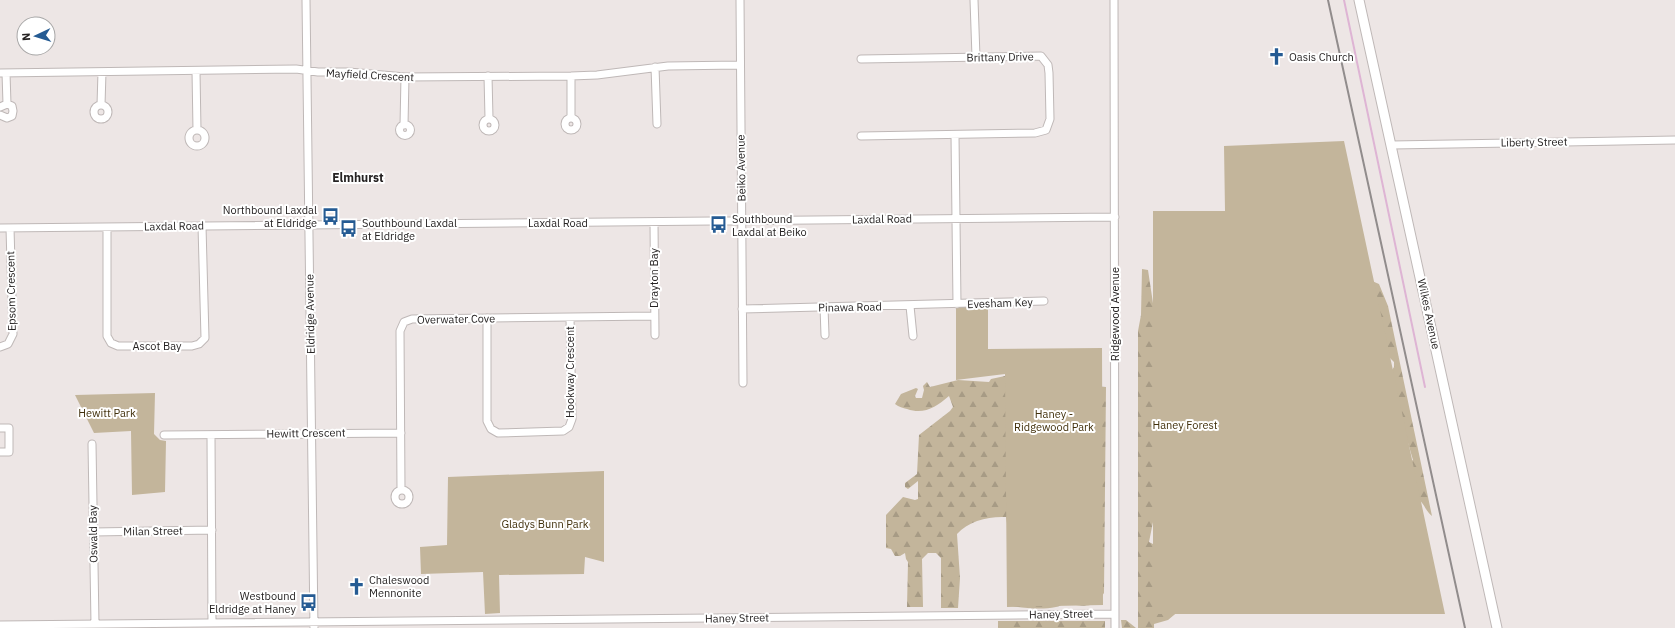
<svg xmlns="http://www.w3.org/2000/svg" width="1675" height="628" viewBox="0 0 1675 628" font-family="'IBM Plex Sans',sans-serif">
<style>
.forest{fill:url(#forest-firs)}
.green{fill:#c3b59b}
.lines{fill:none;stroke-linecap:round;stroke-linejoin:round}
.stream{stroke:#deb4d4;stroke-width:2}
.minor-casing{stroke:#bfb8b7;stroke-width:9}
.major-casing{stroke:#bfb8b7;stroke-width:11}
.minor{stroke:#fff;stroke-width:7}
.major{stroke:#fff;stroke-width:9}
.rail{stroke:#918c8c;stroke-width:2}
.labels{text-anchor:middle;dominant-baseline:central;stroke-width:4;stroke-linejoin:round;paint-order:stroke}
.street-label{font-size:11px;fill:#262323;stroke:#fff}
.poi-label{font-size:11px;fill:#262323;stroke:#fff;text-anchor:start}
.park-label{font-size:11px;fill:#402f0a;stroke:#fff}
.neighbourhood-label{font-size:12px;font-weight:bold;fill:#262323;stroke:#fff}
</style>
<defs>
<pattern id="forest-firs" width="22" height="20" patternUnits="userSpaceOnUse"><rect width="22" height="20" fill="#c3b59b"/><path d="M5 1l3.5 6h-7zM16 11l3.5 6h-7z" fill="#a79b85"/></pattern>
</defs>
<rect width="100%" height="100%" fill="#ede6e5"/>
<path class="forest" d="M1142,269L1148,270L1154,310L1390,373L1394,367V362L1387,355L1372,281L1379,284L1388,306L1432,516C1425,511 1424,501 1415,497L1404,466L1413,460L1408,443L1154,517L1149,542L1155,545L1180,610L1168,620L1154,624V628H1138V331L1141,315Z
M1005,376L1044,377L1051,383L1106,387L1104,593C1092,612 1080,604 1064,604C1061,604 1059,607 1056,607C1041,610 1026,608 1011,606L1010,542L1006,517C989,516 968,521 957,534L960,578L958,608H941V558L936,553H928L922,559L923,607H907L908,562L906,559L905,553L900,556H895L891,549L886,548V515L903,497L915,500L918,499V481L908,489L905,487V483L917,474L919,435L950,411L953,407L949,396C936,407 924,415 907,409C903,408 899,407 895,404L901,394L916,388L918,389L915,396L916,398H922L924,390L923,386L927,382L930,387L958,380L989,382L991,379Z
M1121,620H1126L1136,628H1122Z
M998,621H1105V628H998Z"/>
<path class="green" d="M1344,141L1445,614H1153V211H1225L1224,146Z
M956,307H988V349L1102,348L1103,605L1007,607L1005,374L956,380Z
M155,393L154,434L160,440L166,441L165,492L132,495L131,431L94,433L75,395Z
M604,471V562L585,557L584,574L499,575L500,613L485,614L483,572L421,574L420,547L447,545L448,477Z"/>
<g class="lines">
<path class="stream" d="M1344,0L1425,387"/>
<defs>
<path id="minor" d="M306,0L314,628
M740,0L743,383
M974,0L976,57
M1114,0L1115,628
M861,59L1041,56L1048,65L1049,73L1050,119L1046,130L1035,133L861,136
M655,67L657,124
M196,71L197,130
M0,73L296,69L318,72H349L405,77L571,76L597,75L668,66L739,65
M6,73L7,104
M488,76L489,118
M94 112a7 7 0 1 1 14 0a7 7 0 1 1-14 0Z
M101,105L102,72
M0,107L7,104L12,106L13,111L12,116L7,118L0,115
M565 124a6 6 0 1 1 12 0a6 6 0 1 1-12 0Z
M571,118V76
M483 125a6 6 0 1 1 12 0a6 6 0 1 1-12 0Z
M399.5 130a5.5 5.5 0 1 1 11 0a5.5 5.5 0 1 1-11 0Z
M404,125L405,77
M189 138a8 8 0 1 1 16 0a8 8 0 1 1-16 0Z
M955,135L957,304
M1392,145L1675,140
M654,222L655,335
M107,227V336L111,343L118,346H192L199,344L205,338L202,226
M0,228L1115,217
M910,306L913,336
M824,307L825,335
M742,309L1044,301
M487,318V421L491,429L498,433L563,431L569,427L572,419L570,318
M0,347L8,344L13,334L10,228
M0,428H9V452H0
M164,435L401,433
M211,435L212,623
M92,444L95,624
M395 497a7 7 0 1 1 14 0a7 7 0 1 1-14 0Z
M401,490L400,331L404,322L412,319L654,316
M94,532L212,530
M0,625L1115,614"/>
<path id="major" d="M1359,0L1497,628"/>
</defs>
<use href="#minor" class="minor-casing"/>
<use href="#major" class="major-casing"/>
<use href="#minor" class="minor"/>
<use href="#major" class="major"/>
<path class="rail" d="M1328,0L1465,628"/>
</g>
<defs>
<symbol id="church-bare" viewBox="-9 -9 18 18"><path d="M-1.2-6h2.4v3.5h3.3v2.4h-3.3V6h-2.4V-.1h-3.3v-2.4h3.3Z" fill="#255b93" stroke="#fff" stroke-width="2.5" paint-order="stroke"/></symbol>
<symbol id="bus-bare" viewBox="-9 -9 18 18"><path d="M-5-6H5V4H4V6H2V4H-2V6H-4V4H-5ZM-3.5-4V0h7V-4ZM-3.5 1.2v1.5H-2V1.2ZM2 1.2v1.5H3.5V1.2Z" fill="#255b93" stroke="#fff" stroke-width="2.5" paint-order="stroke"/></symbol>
</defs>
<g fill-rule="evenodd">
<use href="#church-bare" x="1264" y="44" width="25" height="25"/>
<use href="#bus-bare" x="318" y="204" width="25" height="25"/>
<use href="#bus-bare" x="706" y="212" width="25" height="25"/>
<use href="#bus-bare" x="336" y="216" width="25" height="25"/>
<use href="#church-bare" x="344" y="574" width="25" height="25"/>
<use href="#bus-bare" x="296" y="590" width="25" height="25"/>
</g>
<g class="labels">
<g class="street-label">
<text transform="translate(1000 57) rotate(-1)">Brittany Drive</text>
<text transform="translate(370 75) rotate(3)">Mayfield Crescent</text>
<text transform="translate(1534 142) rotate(-1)">Liberty Street</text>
<text transform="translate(741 168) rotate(-91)">Beiko Avenue</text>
<text transform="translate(882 219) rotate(-1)">Laxdal Road</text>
<text x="558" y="223">Laxdal Road</text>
<text transform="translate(174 226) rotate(-1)">Laxdal Road</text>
<text transform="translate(654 278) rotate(-90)">Drayton Bay</text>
<text transform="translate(11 291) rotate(-91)">Epsom Crescent</text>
<text transform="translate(1000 303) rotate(-2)">Evesham Key</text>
<text transform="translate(850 307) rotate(-1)">Pinawa Road</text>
<text transform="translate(310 314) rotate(-91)">Eldridge Avenue</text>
<text transform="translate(1115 314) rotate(-90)">Ridgewood Avenue</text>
<text transform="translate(1429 314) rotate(78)">Wilkes Avenue</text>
<text transform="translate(456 319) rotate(-1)">Overwater Cove</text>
<text x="157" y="346">Ascot Bay</text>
<text transform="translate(570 372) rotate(-90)">Hookway Crescent</text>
<text transform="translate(306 433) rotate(-1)">Hewitt Crescent</text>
<text transform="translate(153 531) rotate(-1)">Milan Street</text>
<text transform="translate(93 534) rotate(-91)">Oswald Bay</text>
<text transform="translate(1061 614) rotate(-1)">Haney Street</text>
<text transform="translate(737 618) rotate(-1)">Haney Street</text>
</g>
<g class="poi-label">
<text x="1289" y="57">Oasis Church</text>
<text x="317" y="210" text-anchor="end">Northbound Laxdal<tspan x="317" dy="13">at Eldridge</tspan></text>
<text x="732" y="219">Southbound<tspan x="732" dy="13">Laxdal at Beiko</tspan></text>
<text x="362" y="223">Southbound Laxdal<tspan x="362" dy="13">at Eldridge</tspan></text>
<text x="369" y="580">Chaleswood<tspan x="369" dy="13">Mennonite</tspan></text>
<text x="296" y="596" text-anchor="end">Westbound<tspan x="296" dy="13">Eldridge at Haney</tspan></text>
</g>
<g class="park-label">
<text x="107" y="413">Hewitt Park</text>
<text x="1054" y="414">Haney -<tspan x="1054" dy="13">Ridgewood Park</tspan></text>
<text x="1185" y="425">Haney Forest</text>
<text x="545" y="524">Gladys Bunn Park</text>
</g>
<g class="neighbourhood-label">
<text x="358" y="177">Elmhurst</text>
</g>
</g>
<g transform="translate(36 36) rotate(266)"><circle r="19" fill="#ffffff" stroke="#a8a7a7"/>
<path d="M0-3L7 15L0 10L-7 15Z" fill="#255b93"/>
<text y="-6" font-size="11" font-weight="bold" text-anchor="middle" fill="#262323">N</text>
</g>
</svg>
